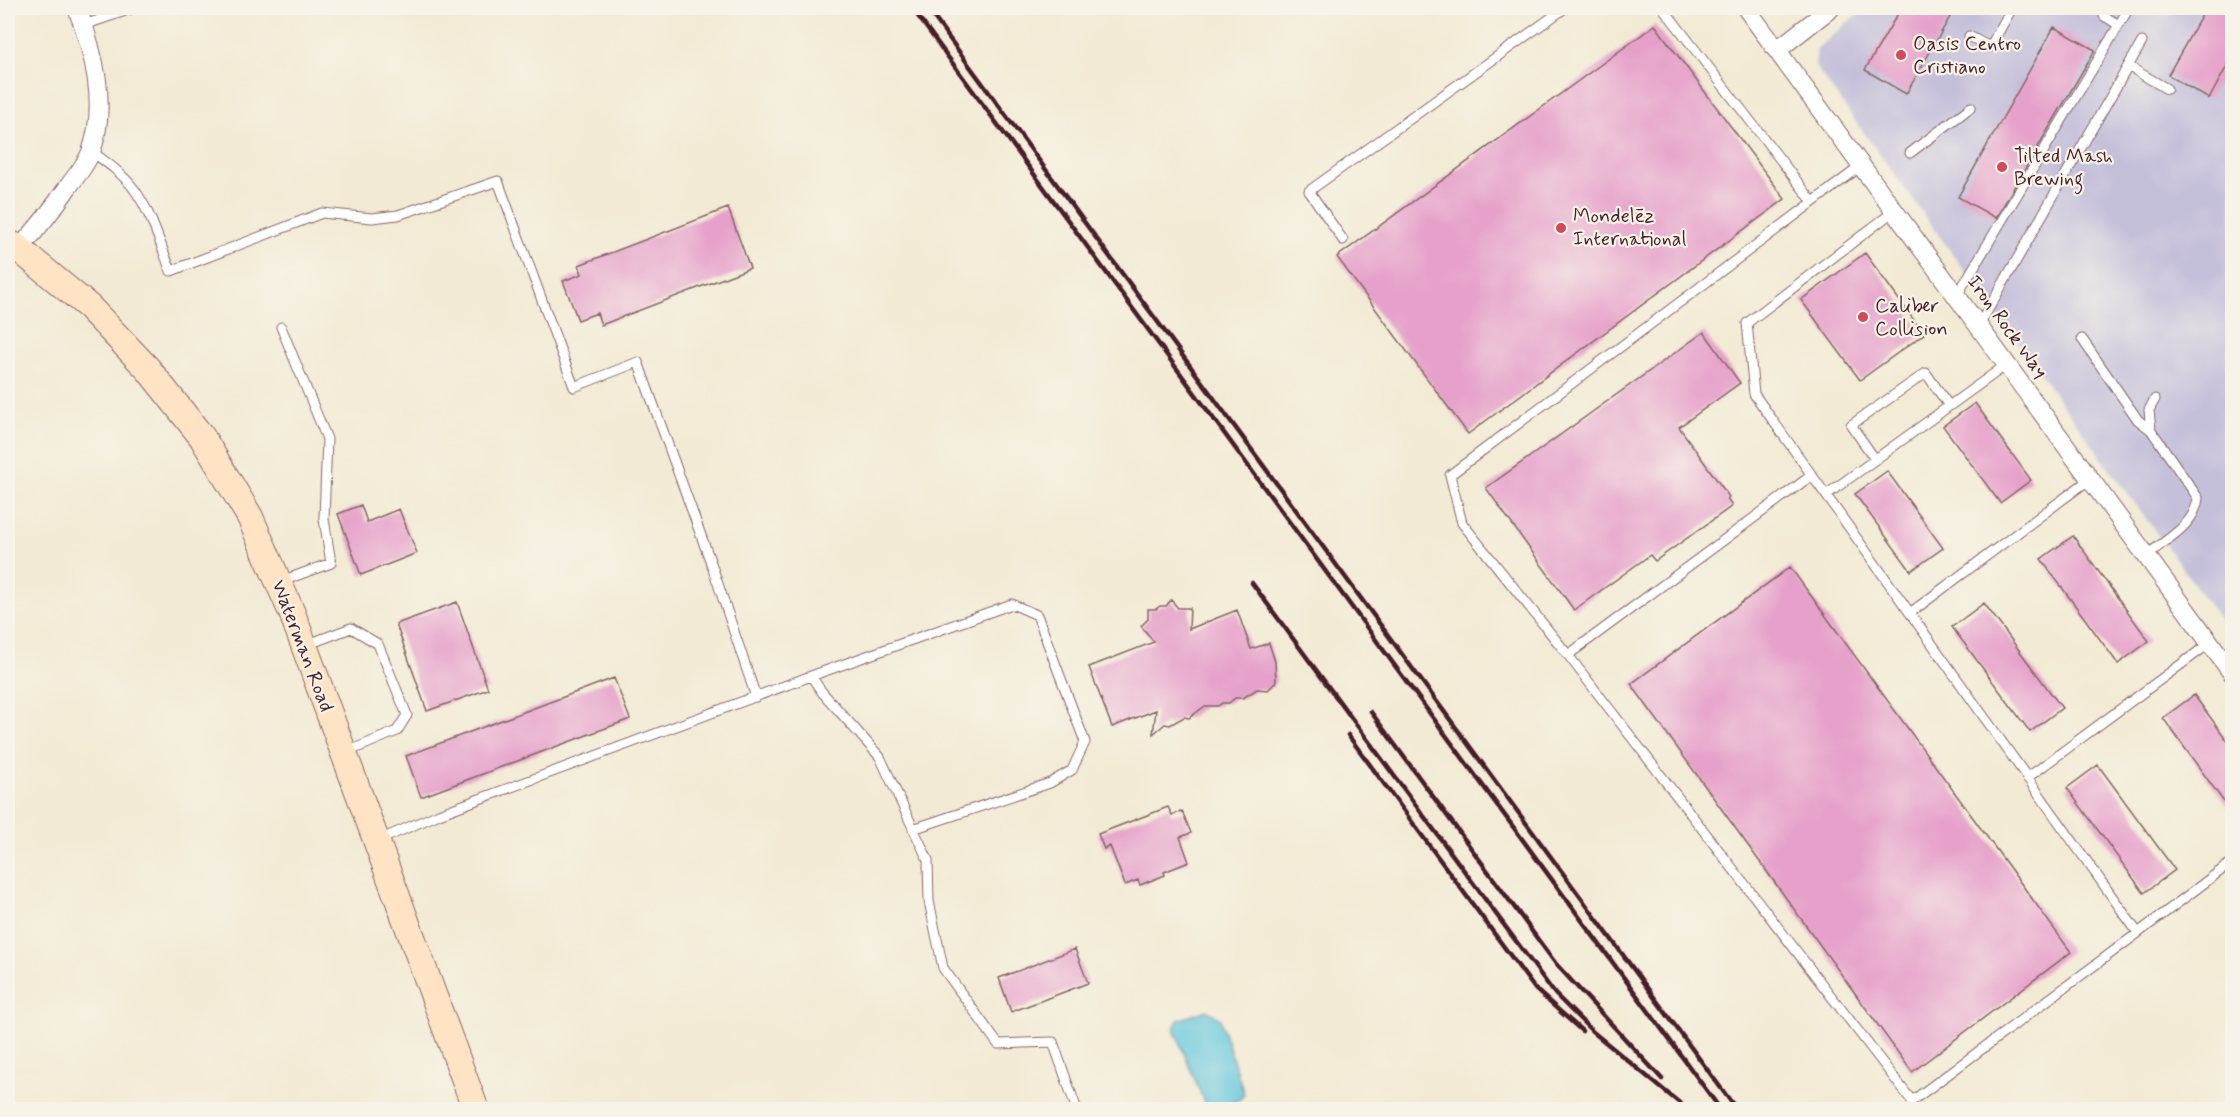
<svg xmlns="http://www.w3.org/2000/svg" width="2240" height="1117" viewBox="0 0 2240 1117" font-family="Mynerve,sans-serif">
<style>
.industrial{fill:#c5c0da}
.green{fill:#b5d67e;stroke:#807a54;stroke-width:1.5}
.water{fill:#5fc6dd;stroke:#547284;stroke-width:1.5}
.building{fill:#e6a1ca}
.lines{fill:none;stroke-linecap:round;stroke-linejoin:round}
.lane-casing{stroke:#856666;stroke-width:11}
.street-casing{stroke:#856666;stroke-width:20}
.secondary-casing{stroke:#856666;stroke-width:28}
.lane{stroke:#fff;stroke-width:9}
.street{stroke:#fff;stroke-width:18}
.secondary{stroke:#fee4c5;stroke-width:26}
.rail{stroke:#4a1f2b;stroke-width:4.5}
.poi-dot{fill:#d1495b;stroke:#f7f3e8;stroke-width:2}
.labels{text-anchor:middle;dominant-baseline:central;stroke-width:4.5;stroke-linejoin:round;paint-order:stroke}
.poi-label{font-size:20px;fill:#4a1f2b;stroke:#f7f3e8;text-anchor:start}
.street-label{font-size:20px;fill:#4a1f2b;stroke:#f7f3e8}
</style>
<rect width="100%" height="100%" fill="#f7f3e8"/>
<filter id="ink" filterUnits="userSpaceOnUse"><feTurbulence type="fractalNoise" baseFrequency=".0167" numOctaves="2"/><feDisplacementMap in="SourceGraphic" scale="12" xChannelSelector="R" yChannelSelector="G"/><feConvolveMatrix kernelMatrix="1 2 1 2 8 2 1 2 1" color-interpolation-filters="sRGB"/></filter>
<filter id="wash" filterUnits="userSpaceOnUse"><feTurbulence type="fractalNoise" baseFrequency=".008" numOctaves="4" result="noise"/><feDisplacementMap in="SourceGraphic" scale="24" xChannelSelector="R" yChannelSelector="G"/><feGaussianBlur stdDeviation="1.35" result="paint"/><feColorMatrix in="noise" values="0 0 0 0 0 0 0 0 0 0 0 0 0 0 0 0 0 1.4 0 .05"/><feComposite in="paint" operator="in"/></filter>
<g filter="url(#wash)">
<rect width="100%" height="100%" fill="#f2ead4"/>
<path class="industrial" d="M1864,8H2232V397L2226,436V477L2232,533V636L1815,66L1817,49Z"/>
<path class="green" d="M2232,397V533C2225,488 2223,442 2232,397Z"/>
<path class="water" d="M1207,1010L1220,1019L1244,1094L1240,1099L1211,1110L1207,1109L1174,1029L1178,1020Z"/>
<g id="blocks">
<path class="building" d="M1901,8H1955L1906,94L1865,70Z
M2206,8H2232V57L2209,99L2168,75Z
M1655,25L1785,199L1468,434L1337,257Z
M2054,27L2095,50L1996,218L1958,197Z
M728,208L750,268L601,325L597,313L578,320L563,281L582,274L579,265Z
M1865,253L1924,334L1860,380L1801,300Z
M1704,332L1740,383L1679,427L1729,497L1727,499L1732,506L1655,561L1650,555L1574,610L1486,488Z
M1975,403L2031,480L2000,503L1943,426Z
M1887,471L1943,548L1911,571L1855,494Z
M361,505L367,522L399,509L417,553L361,575L338,514Z
M2073,536L2149,641L2118,664L2041,559Z
M1790,567L2071,952L1912,1072L1631,684Z
M1171,600L1178,608H1190L1189,629L1237,610L1251,649L1269,643L1275,662L1276,682L1268,690L1257,689L1243,698H1235L1229,703H1222L1218,706H1205L1189,718L1184,717L1170,725L1165,724L1153,734L1156,710L1112,727L1089,667L1154,642L1141,626L1148,619V609H1156L1160,606H1166Z
M457,602L488,689L427,711L396,624Z
M1984,603L2062,708L2030,732L1952,627Z
M614,678L630,719L421,797L406,756Z
M2194,695L2232,747V813L2163,718Z
M2098,765L2175,870L2144,893L2067,788Z
M1168,807L1172,815L1182,811L1191,833L1180,837L1189,862L1164,872L1165,875L1140,885L1138,880L1125,885L1110,846L1104,849L1098,834Z
M1075,949L1088,983L1011,1012L999,978Z"/>
</g>
</g>
<g filter="url(#ink)">
<use href="#blocks" fill-opacity="0" stroke="#856666" stroke-width="1.5"/>
<g class="lines">
<defs>
<path id="lane" d="M1663,8L1813,202
M2104,16L2119,25
M84,25L134,8
M1969,36L1990,47L2012,8
M2128,66L2167,89
M91,151C106,162 123,174 134,189C151,212 160,244 171,271L322,213L372,218L398,215L498,181L574,387L638,362L711,563L756,697
M1910,153L1971,107
M1894,211L1747,323L1754,394L2138,933L2232,862
M1343,240L1309,191L1565,8
M1956,297L2129,8
M1978,327L2142,42
M2082,339L2138,420L2151,430L2198,498C2195,526 2166,539 2146,556
M2151,430L2149,410L2155,399
M1875,459L1851,425L1926,373L1949,406
M1812,475L1568,655L1462,523L1450,475L1861,166
M1826,495L2006,365
M279,582L331,563L324,519L327,439L281,327
M1910,613L2090,479
M306,645L351,628L378,644L407,715L397,731L347,752
M1568,655L1912,1101L2138,933
M811,676L1012,604L1037,615L1085,742L1072,770L1050,783L913,829
M2027,778L2210,643
M377,841L439,814L811,676L822,692L880,757L928,860L929,901L943,968L998,1044L1053,1042L1077,1110"/>
<path id="street" d="M1746,8L2232,673
M1777,50L1831,8
M19,249C37,229 53,209 68,187C76,176 86,165 91,152C108,105 94,52 77,8"/>
<path id="secondary" d="M8,242L19,249L89,307L148,369L202,437L250,517L292,613L476,1110"/>
</defs>
<use href="#lane" class="lane-casing"/>
<use href="#street" class="street-casing"/>
<use href="#secondary" class="secondary-casing"/>
<use href="#lane" class="lane"/>
<use href="#street" class="street"/>
<use href="#secondary" class="secondary"/>
<path class="rail" d="M912,8L1721,1110
M927,8L1737,1110
M1252,583L1555,994L1593,1032L1688,1110
M1371,712L1556,964L1662,1079
M1348,735L1535,989L1582,1031"/>
</g>
</g>
<g class="poi-dot">
<circle cx="1901" cy="55" r="6"/>
<circle cx="2002" cy="167" r="6"/>
<circle cx="1561" cy="228" r="6"/>
<circle cx="1863" cy="317" r="6"/>
</g>
<g class="labels">
<g class="poi-label">
<text x="1913" y="44">Oasis Centro<tspan x="1913" dy="23">Cristiano</tspan></text>
<text x="2014" y="156">Tilted Mash<tspan x="2014" dy="23">Brewing</tspan></text>
<text x="1573" y="216">Mondelēz<tspan x="1573" dy="23">International</tspan></text>
<text x="1875" y="306">Caliber<tspan x="1875" dy="23">Collision</tspan></text>
</g>
<g class="street-label">
<text transform="translate(2007 327) rotate(54)">Iron Rock Way</text>
<text transform="translate(302 646) rotate(69)">Waterman Road</text>
</g>
</g>
<rect width="2240" height="1117" fill="none" stroke="#f7f3e8" stroke-width="30"/>
</svg>
